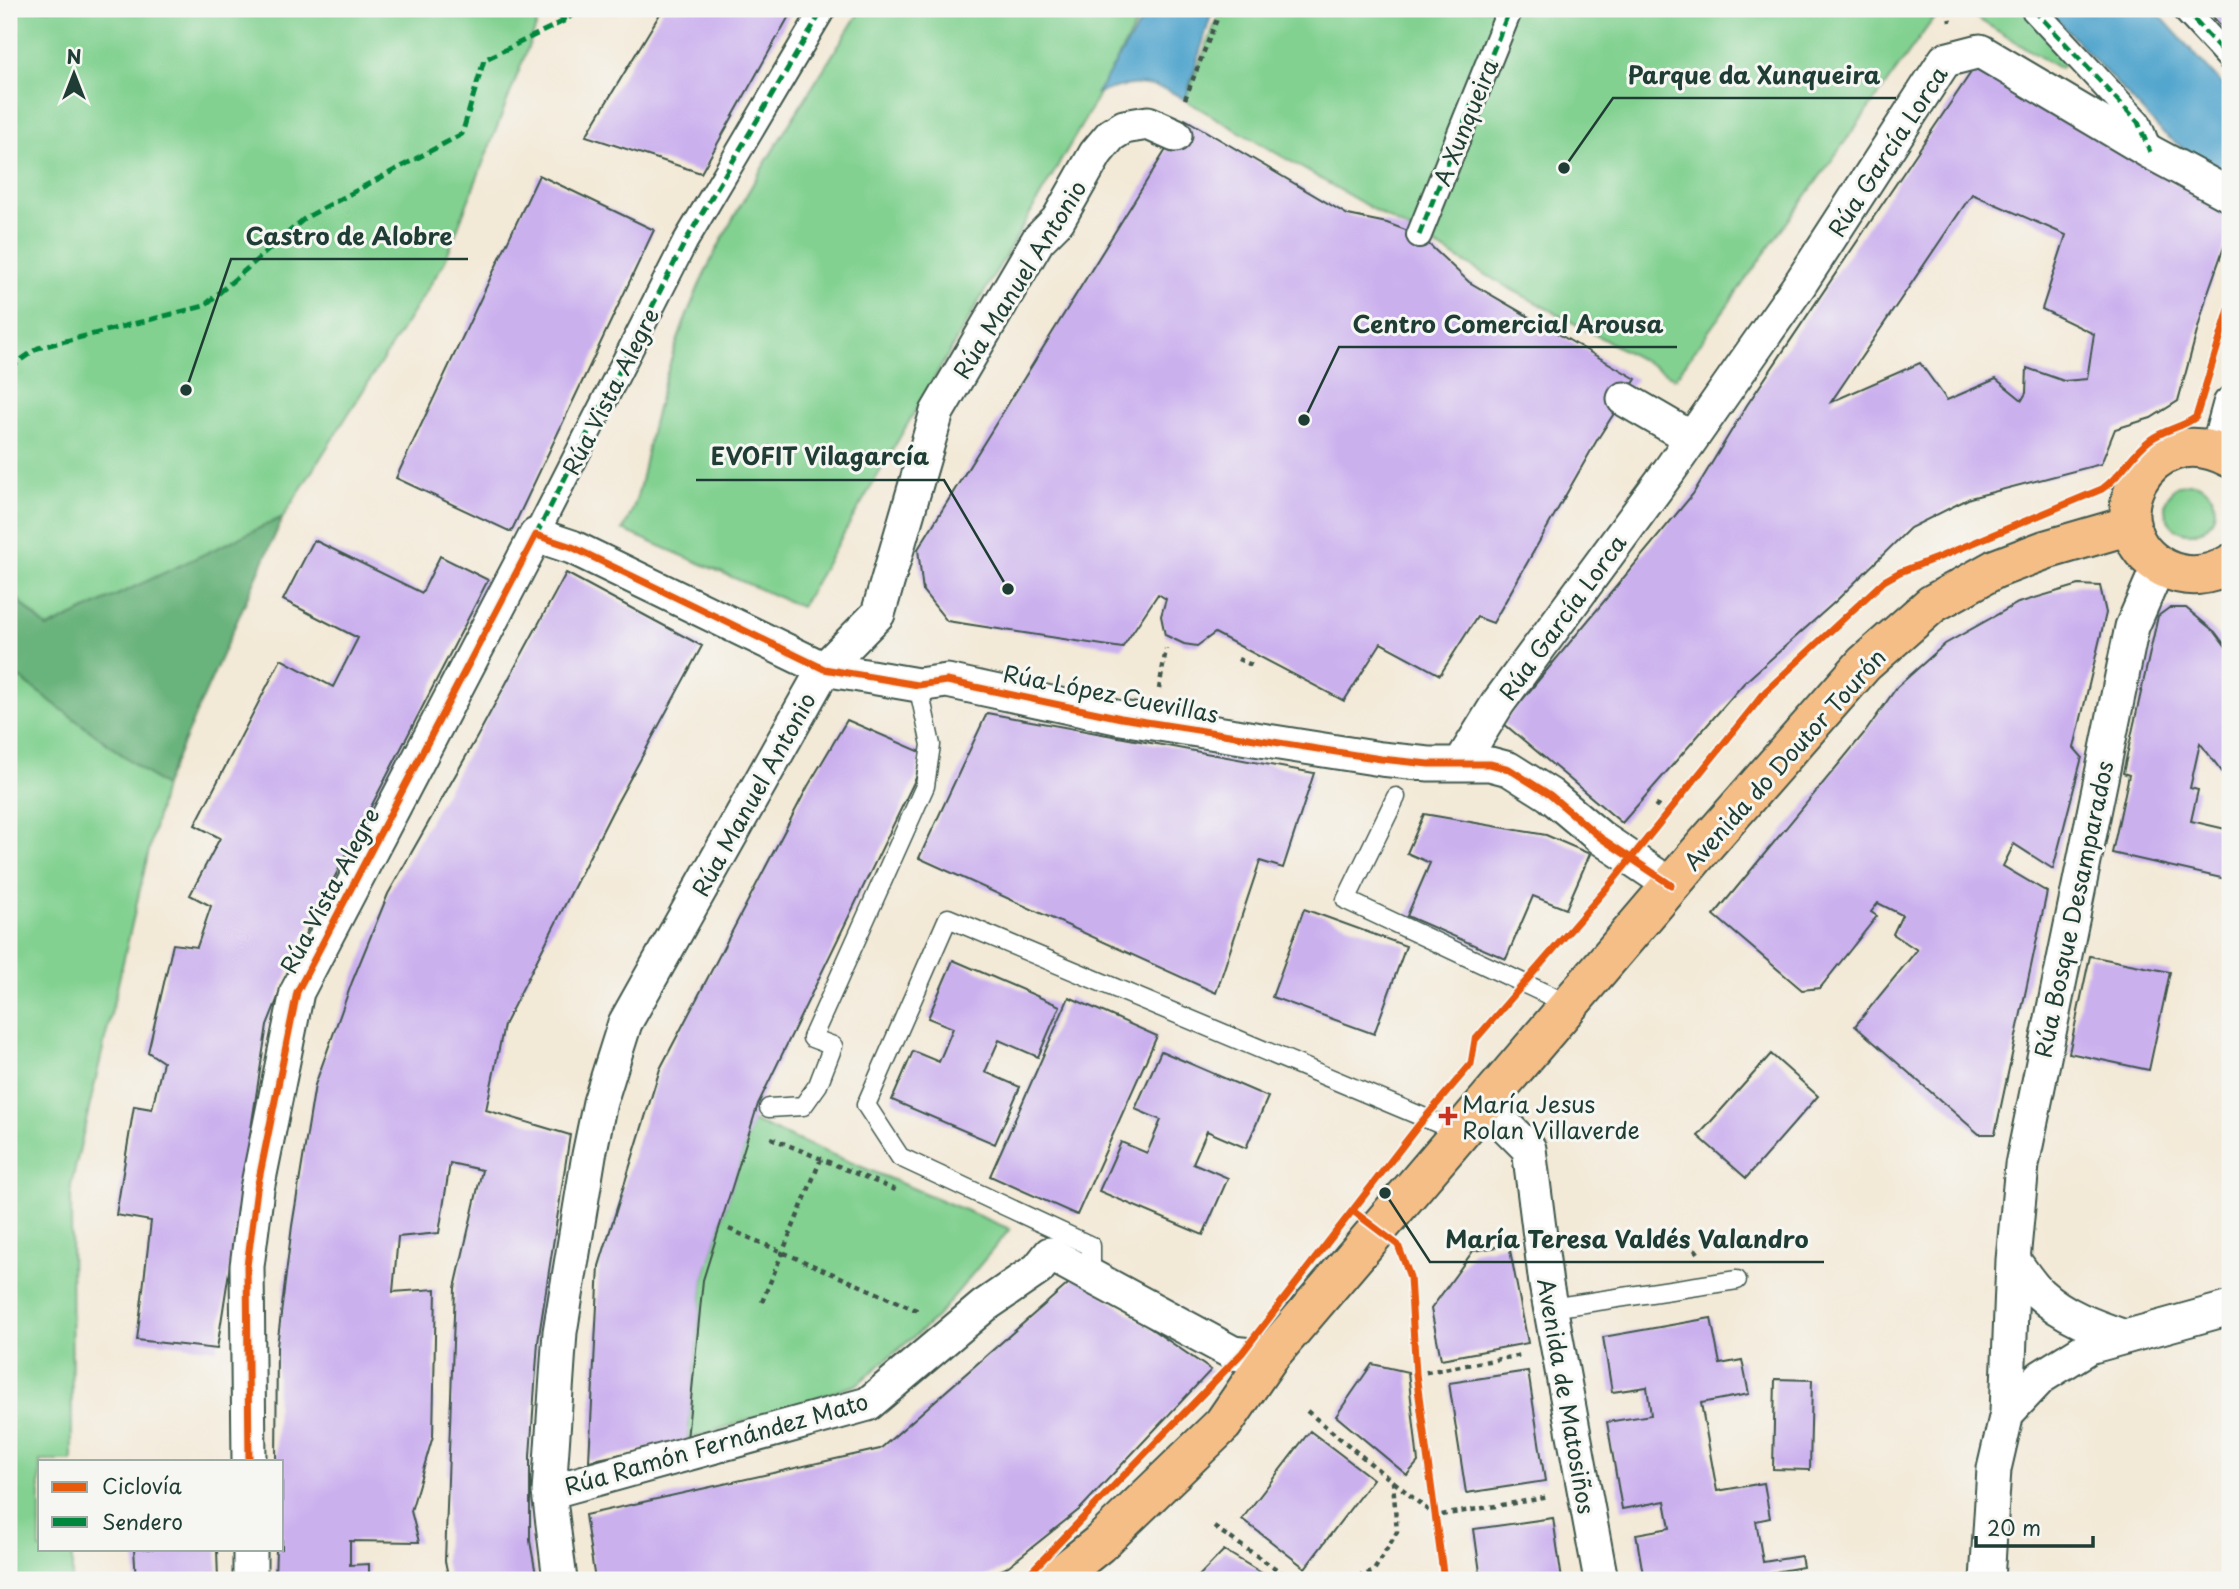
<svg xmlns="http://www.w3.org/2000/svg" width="2239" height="1589" viewBox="0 0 2239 1589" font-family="'Playpen Sans',sans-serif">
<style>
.green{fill:#82d191;stroke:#508762;stroke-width:2}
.forest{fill:#69b37b;stroke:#447858;stroke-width:2}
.water{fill:#52a6ce;stroke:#387281;stroke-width:2}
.building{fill:#cbb0ee;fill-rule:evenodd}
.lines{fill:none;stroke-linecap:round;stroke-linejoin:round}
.service-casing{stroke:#3f574c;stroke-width:21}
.pedestrian-casing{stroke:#3f574c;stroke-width:28}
.minor-casing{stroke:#3f574c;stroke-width:37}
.primary-casing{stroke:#3f574c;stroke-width:42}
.path{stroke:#3f574c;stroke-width:4.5;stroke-dasharray:5 5;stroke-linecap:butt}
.service{stroke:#fff;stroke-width:18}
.pedestrian{stroke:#fff;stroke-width:24}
.minor{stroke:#fff;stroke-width:33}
.primary{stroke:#f6be87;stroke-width:38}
.quiet{stroke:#00873e;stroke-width:5;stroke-dasharray:10 5;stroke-linecap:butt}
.cycleway-casing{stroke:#f6f6f2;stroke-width:11}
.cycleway{stroke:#e8590c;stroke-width:7}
.poi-dot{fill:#c8321e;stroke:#f6f6f2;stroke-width:2.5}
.labels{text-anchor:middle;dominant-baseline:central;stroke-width:6;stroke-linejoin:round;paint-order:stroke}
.street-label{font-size:23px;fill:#1f3d34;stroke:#f6f6f2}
.poi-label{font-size:23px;fill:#1f3d34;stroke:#f6f6f2;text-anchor:start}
.leader{fill:none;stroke:#1f3d34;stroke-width:2.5}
.callout-dot{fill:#1f3d34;stroke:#f6f6f2;stroke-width:2.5}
.callout-label{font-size:24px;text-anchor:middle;font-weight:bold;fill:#1f3d34;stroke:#f6f6f2;stroke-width:6;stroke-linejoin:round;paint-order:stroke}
</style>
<rect width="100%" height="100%" fill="#f6f6f2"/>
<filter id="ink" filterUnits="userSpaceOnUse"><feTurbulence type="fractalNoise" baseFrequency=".0143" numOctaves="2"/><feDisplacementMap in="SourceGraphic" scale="14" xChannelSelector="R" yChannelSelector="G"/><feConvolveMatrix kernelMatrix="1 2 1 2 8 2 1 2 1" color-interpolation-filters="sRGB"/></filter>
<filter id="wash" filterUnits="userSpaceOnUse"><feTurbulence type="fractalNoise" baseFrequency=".00686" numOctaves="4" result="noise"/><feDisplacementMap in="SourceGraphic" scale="28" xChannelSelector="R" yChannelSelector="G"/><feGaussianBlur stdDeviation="1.57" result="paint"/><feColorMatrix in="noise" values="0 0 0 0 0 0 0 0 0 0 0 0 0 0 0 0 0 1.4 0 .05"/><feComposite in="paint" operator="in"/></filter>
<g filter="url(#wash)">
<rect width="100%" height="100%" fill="#f3e9d7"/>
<path class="green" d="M9,9H543L444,263L283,517L47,629L9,591Z
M861,9H1144L1088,114L801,607L623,530C643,493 643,464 653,424C664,378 679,332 698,288C741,193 807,98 861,9Z
M1221,9H2029L2072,54L2060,69L1965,11L1934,18L1675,378L1507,287L1185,100Z
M2165 508a25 25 0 1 1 50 0a25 25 0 1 1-50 0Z
M9,670L164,786L71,1186L72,1461H40V1549H72V1580H9Z
M752,1121L1010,1229L935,1319L856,1385L687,1440L703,1280Z"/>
<path class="forest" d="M283,517L164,786L9,670V591L47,628Z"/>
<path class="water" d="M1149,9H1213L1185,100C1154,79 1131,82 1097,93Z
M2047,9H2154L2230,93V173L2193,156L2162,132Z"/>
<g id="blocks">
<path class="building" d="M663,9H793L701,173L586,136Z
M2206,9H2230V36Z
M1974,68L2230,215V230L2207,295L2178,401L2151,418L2115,429L2101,464L1970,498L1910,528L1836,601L1744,683L1622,823L1503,723L1693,494L1747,405ZM1972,194L2066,235L2042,309L2094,334L2087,379L2064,381L2027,368L2026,393L2022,400L1996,379L1947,400L1920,363L1831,402Z
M1185,119L1348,215L1387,223L1419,235L1469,282L1636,379L1597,440L1493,623L1477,617L1440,675L1381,643L1344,701L1215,633L1197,646L1184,644L1165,635L1161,616L1166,599L1158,594L1122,648L947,621L923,591L918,549Z
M539,175L654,230L511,532L396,478Z
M314,540L422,593L440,556L488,580L297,950L267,1025L217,1349L137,1340L151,1221L116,1215L134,1106L152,1109L163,1062L148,1052L173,944L197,947L211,906L190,895L220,838L195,825L281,659L333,687L358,638L283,600Z
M566,573L702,646L613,810L504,1025L486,1110L570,1135L538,1342L530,1456V1541L537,1580H449L445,1561L455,1288L482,1170L450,1163L439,1233L398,1237L393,1292L436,1289L433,1436L411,1511L419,1542L350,1541V1565L369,1564V1580H275L276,1549H282V1461H276L277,1346L292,1226L315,1085L352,982L388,894L477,737Z
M2079,585L2100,586L2106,613L2074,748L2082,757L2053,869L2014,844L2003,866L2047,892L1995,1134H1979L1855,1026L1917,950L1893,934L1902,915L1878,903L1871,912L1877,916L1820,988L1802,990L1714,915L1866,731L1897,687L1945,644L2018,603Z
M2169,608H2186L2215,632L2230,652V782L2200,743L2190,788L2198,790L2191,821L2230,830V880L2112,853L2129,775L2123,773L2158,616Z
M987,713L1314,773L1283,868L1260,861L1216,993L919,858Z
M847,720L921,752L916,778L758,1104L703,1280L687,1440L589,1461L599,1266L660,1069L808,786Z
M1424,814L1546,835L1590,854L1566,909L1533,896L1506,959L1407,916L1430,863L1407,853Z
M1304,909L1406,946L1374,1034L1272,997Z
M2090,956L2170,972L2149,1070L2069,1053Z
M953,960L1060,1006L1038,1057L999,1040L985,1072L1020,1087L995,1144L892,1100L913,1051L939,1062L953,1028L928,1018Z
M1069,997L1157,1036L1077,1215L990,1176Z
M1161,1051L1268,1097L1246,1148L1207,1131L1193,1163L1228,1178L1203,1235L1099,1191L1121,1142L1147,1153L1161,1120L1135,1109Z
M1771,1054L1818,1096L1746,1178L1698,1136Z
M1509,1245L1528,1343L1441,1359L1431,1309L1473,1251Z
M1076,1277L1211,1370L1080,1509L1006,1568L977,1580H595L585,1515L880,1449Z
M1711,1318L1720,1364L1742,1360L1749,1394L1701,1403L1717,1491L1764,1483L1770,1518L1756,1521L1763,1562L1801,1556L1803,1567L1730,1580H1644L1636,1534L1670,1528L1665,1501L1622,1509L1607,1422L1651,1415L1647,1387L1612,1392L1603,1337Z
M1372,1364L1408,1372L1418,1462L1407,1475L1336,1416Z
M1528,1371L1545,1481L1466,1493L1449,1383Z
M1775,1379L1812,1380L1810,1470L1773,1469Z
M1310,1431L1373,1479L1305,1568L1242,1519Z
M1553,1518L1562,1580H1481L1474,1529Z
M134,1549H217L218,1580H136Z
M1224,1550L1273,1580H1195Z"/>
</g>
</g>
<g filter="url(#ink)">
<use href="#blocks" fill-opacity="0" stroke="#3f574c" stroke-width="2"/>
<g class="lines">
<defs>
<path id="service" d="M1396,797L1346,900L1570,1005
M769,1108L803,1106L818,1085L833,1046L812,1038L925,786L931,745L918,685
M1091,1275V1246L900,1157L866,1105L948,918L1461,1133
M1551,1308L1737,1280"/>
<path id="pedestrian" d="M2033,9L2138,122L2150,152
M2184,9L2230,59
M1419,235L1510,9
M536,535L685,242L823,9"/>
<path id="minor" d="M1624,399L1691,438
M2217,451L2230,404
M1461,763L1498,703L1669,471L1800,284L1945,60L1980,51L2150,152L2230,195
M1485,1105L1529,1149L1546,1284L1601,1580
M2013,1260C2022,1271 2030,1285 2040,1294C2064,1316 2093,1326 2122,1336
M2007,1413L2041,1377L2089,1347L2230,1308
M249,1461L247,1266L257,1189L297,992L536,535L572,547L824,669L918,685L947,681L1121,718L1381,759L1429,764H1490L1509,769L1550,795L1601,838L1671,885
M549,1492L868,1404L984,1306L1038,1269L1050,1254L1233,1353L1269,1357
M250,1549V1580
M560,1580L549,1492L560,1332L589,1155L600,1102L625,1023L824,669L878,614L937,412L1038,240L1058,220L1096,153L1111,135L1124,127L1148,123L1175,135
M1987,1580L1994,1469L2007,1413L2013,1260L2022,1165L2132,627L2159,565"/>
<path id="primary" d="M2230,458C2146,413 2090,529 2164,568C2186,579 2209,577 2230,564
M1054,1580L1099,1544L1223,1424L1269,1357L1706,844L1864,664L1932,604L1995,569L2045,550L2131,525"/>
</defs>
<use href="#service" class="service-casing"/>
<use href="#pedestrian" class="pedestrian-casing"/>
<use href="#minor" class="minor-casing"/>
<use href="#primary" class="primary-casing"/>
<path class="path" d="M1948,9L1950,22
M1185,99L1221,9
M1238,659L1256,667
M1159,689L1166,649
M1655,804L1667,814
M771,1138L898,1191
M729,1229L921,1312
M1689,1241L1701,1257
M762,1302L821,1159
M1416,1374L1522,1355
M1307,1411L1393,1482L1397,1532L1373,1572L1347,1580
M1394,1482L1435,1516L1550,1497
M1214,1527L1288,1577L1302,1580
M1786,1580L1801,1578"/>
<use href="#service" class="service"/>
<use href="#pedestrian" class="pedestrian"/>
<use href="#minor" class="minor"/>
<use href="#primary" class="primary"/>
<path class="quiet" d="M545,9L566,20
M2033,9L2138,122L2150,152
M2184,9L2230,59
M1419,235L1510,9
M9,368L38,348L204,306L305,218L462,134L484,60L566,20L579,9
M536,535L685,242L823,9"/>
<defs>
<path id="cycleway" d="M1353,1211L1398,1245L1410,1277L1416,1374L1444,1580
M249,1461L247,1266L257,1189L297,992L536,535L572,547L824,669L918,685L947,681L1121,718L1381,759L1429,764H1490L1509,769L1550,795L1601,838L1671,885
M1023,1580L1242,1353L1418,1126L1471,1064L1475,1040L1612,882L1766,691L1884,581L1900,572L1942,556L2102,489C2122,475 2131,454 2150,440C2164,429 2182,428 2196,417L2230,306"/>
</defs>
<use href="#cycleway" class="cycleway-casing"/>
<use href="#cycleway" class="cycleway"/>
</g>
</g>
<path class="poi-dot" d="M1444.5 1105.5h7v7h7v7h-7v7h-7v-7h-7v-7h7z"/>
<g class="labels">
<g class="street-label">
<text transform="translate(1465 122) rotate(-68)">A Xunqueira</text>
<text transform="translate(1887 151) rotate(-57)">Rúa García Lorca</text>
<text transform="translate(1019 279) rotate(-58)">Rúa Manuel Antonio</text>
<text transform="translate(610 391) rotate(-63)">Rúa Vista Alegre</text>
<text transform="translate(1562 617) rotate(-54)">Rúa García Lorca</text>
<text transform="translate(1111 693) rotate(11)">Rúa López Cuevillas</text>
<text transform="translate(1784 759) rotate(-48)">Avenida do Doutor Tourón</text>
<text transform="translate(753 794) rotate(-61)">Rúa Manuel Antonio</text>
<text transform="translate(329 890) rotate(-62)">Rúa Vista Alegre</text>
<text transform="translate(2073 909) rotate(-78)">Rúa Bosque Desamparados</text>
<text transform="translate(1567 1396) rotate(80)">Avenida de Matosiños</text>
<text transform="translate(716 1443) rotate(-16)">Rúa Ramón Fernández Mato</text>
</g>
<g class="poi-label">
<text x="1462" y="1103">María Jesus<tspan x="1462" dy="26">Rolan Villaverde</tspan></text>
</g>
</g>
<path class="leader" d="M1564 168L1613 98H1896M186 390L231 259H468M1304 420L1339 347H1677M1008 589L944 480H696M1385 1193L1430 1262H1824"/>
<g class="callout-dot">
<circle cx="1564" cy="168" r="7"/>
<circle cx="186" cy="390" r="7"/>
<circle cx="1304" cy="420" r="7"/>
<circle cx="1008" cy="589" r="7"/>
<circle cx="1385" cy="1193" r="7"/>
</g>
<g class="callout-label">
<text x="1754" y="84">Parque da Xunqueira</text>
<text x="349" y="245">Castro de Alobre</text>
<text x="1508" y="333">Centro Comercial Arousa</text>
<text x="820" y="465">EVOFIT Vilagarcía</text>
<text x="1627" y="1248">María Teresa Valdés Valandro</text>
</g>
<rect width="2239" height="1589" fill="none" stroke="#f6f6f2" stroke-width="35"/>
<rect x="38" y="1460" width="245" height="91" fill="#f6f6f2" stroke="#a0aca6" stroke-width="2"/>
<rect x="52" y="1482" width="35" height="10" fill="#e8590c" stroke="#a0aca6" stroke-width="2"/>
<text x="102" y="1494" font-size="21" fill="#1f3d34">Ciclovía</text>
<rect x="52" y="1517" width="35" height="10" fill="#00873e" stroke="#a0aca6" stroke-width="2"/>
<text x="102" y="1530" font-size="21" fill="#1f3d34">Sendero</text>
<g transform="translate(74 74)" stroke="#f6f6f2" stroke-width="5" paint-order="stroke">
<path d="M0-5L12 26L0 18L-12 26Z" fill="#1f3d34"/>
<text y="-10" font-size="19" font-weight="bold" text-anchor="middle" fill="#1f3d34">N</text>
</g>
<path d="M1976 1536v10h117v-10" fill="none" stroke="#1f3d34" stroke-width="3.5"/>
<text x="1987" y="1536" font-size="21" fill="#1f3d34" stroke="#f6f6f2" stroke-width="5" paint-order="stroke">20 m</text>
</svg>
